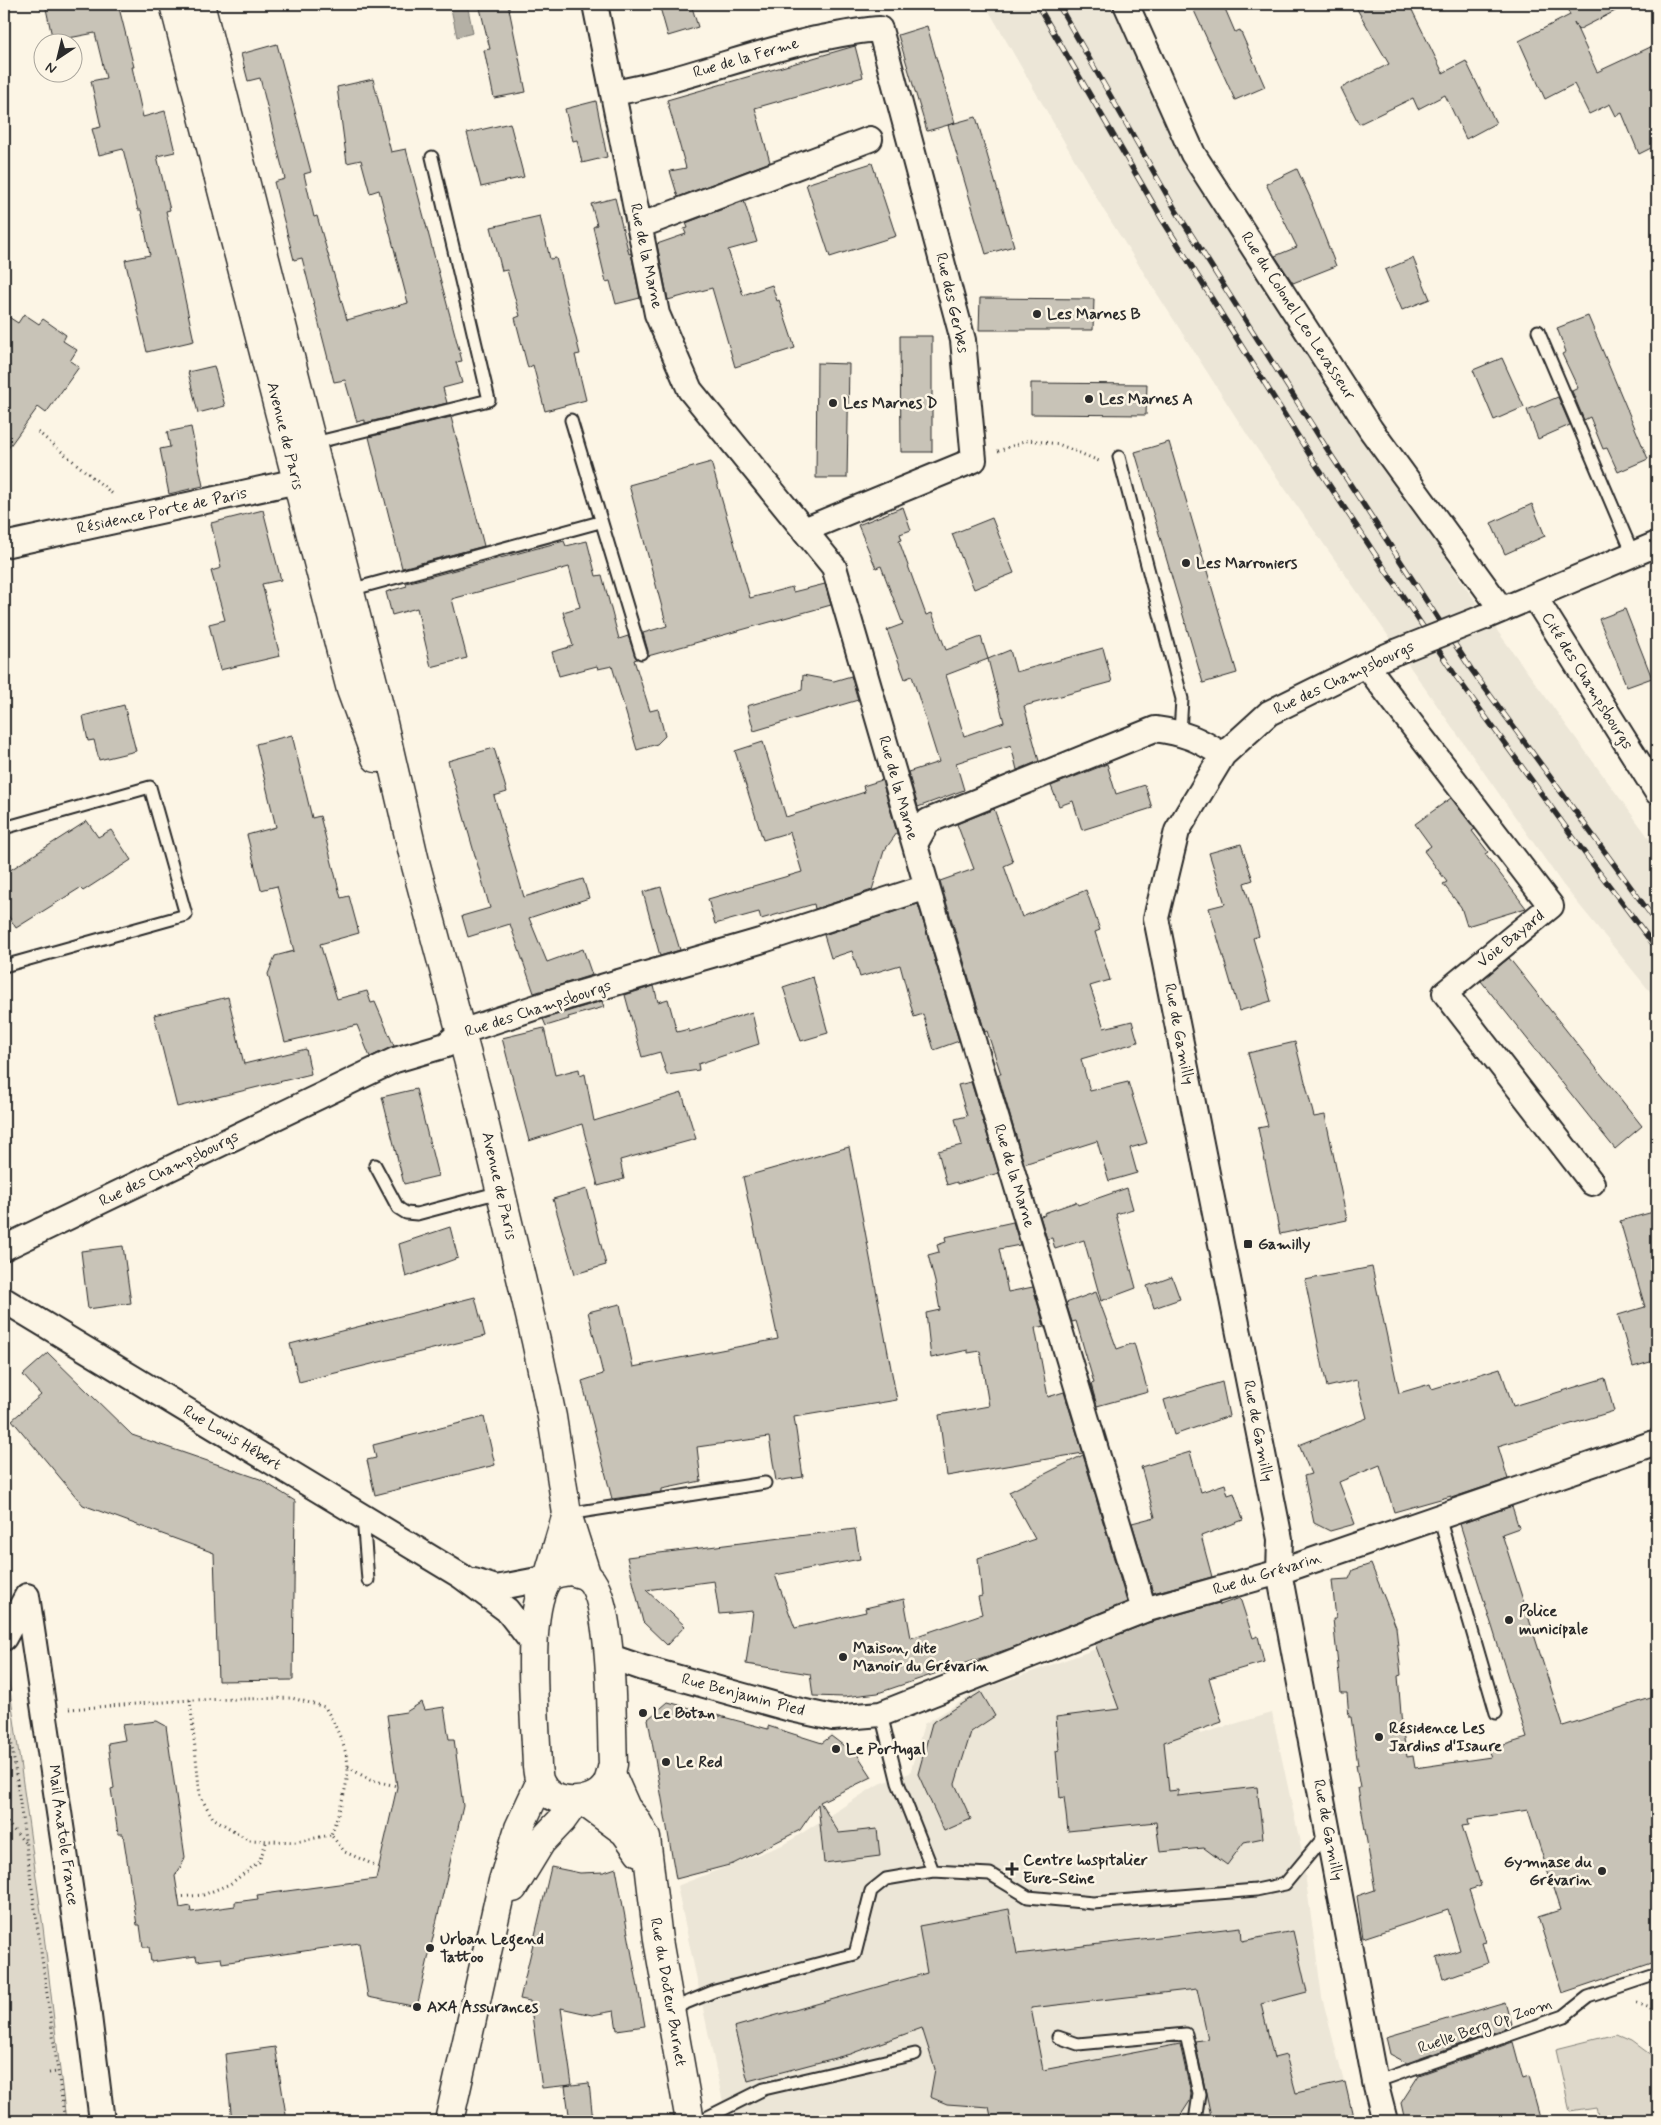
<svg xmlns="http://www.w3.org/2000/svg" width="1661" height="2125" viewBox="0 0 1661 2125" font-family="Mynerve,sans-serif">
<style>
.built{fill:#ece6d7}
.green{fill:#ded8ca;stroke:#84827a}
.water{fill:#b4b0a5;stroke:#7d7b74}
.building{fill:#c8c3b7;stroke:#2b2b2b}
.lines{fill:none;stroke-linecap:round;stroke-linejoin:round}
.lane-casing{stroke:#2b2b2b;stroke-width:15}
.street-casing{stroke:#2b2b2b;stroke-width:28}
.secondary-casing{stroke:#2b2b2b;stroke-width:31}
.primary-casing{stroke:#2b2b2b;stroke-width:31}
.path{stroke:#2b2b2b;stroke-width:3;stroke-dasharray:1 4;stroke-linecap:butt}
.lane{stroke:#fcf5e5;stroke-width:11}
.street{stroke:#fcf5e5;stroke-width:24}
.secondary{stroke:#fcf5e5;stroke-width:28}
.primary{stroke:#fcf5e5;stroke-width:28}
.rail-casing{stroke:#2b2b2b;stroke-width:5.5}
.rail{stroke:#fcf5e5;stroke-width:4;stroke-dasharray:11;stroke-linecap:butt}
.street-bridge-casing{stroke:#2b2b2b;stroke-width:28;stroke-linecap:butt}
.street-bridge{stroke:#fcf5e5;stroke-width:24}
.poi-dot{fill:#2b2b2b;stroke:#fcf5e5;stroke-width:2}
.labels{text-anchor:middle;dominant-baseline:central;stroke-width:5;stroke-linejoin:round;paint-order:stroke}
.street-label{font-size:16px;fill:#2b2b2b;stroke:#fcf5e5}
.poi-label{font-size:16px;font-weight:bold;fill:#2b2b2b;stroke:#fcf5e5;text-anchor:start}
</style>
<rect width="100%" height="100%" fill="#fcf5e5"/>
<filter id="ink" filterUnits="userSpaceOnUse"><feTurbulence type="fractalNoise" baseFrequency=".02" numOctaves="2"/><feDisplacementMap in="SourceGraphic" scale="10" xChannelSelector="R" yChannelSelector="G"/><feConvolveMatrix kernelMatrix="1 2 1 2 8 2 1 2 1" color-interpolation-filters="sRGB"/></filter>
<g filter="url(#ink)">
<path class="built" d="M985,4H1116L1369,438L1463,584L1657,849V1000L1563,885L1248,436L1103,209Z
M1096,1649L1108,1682L1146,1672L1179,1659L1200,1734L1272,1713L1302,1852L1322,1997L1354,2121H727L677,1886L785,1844L877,1785L910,1773L924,1724L980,1690Z"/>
<path class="green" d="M4,1647L43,1927L66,2121H4Z
M1616,2034L1632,2041L1655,2058L1657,2066V2121H1599L1595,2107L1570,2111L1556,2049Z"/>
<path class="water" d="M450,4H467L473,33L457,37Z"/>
<path class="building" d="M45,4H118L134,67H132L143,117L165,111L175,152L157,156L170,210L166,211L194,341L147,352L125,260L150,255L141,210H138L123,149L99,155L92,129L101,127L91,81L106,78L95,33L53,41Z
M479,4H508L526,92L494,98L484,50L490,49Z
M659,4H691L698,27L668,36Z
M1191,4H1223L1235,32L1240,30L1265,87L1235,100Z
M1354,4H1409L1443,73L1466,61L1496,123L1466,139L1445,95L1418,109L1413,98L1359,124L1341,88L1389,64Z
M1565,4H1629L1578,30L1574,22L1597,72L1657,44V145L1639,154L1622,113L1616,116L1610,104L1589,114L1574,84L1545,99L1519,41L1570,15Z
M927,26L955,123L927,131L898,35Z
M277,44L311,172L304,174L314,217L317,216L347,320L408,303L379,190L370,193L361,160L347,163L337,87L373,79L391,152L406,149L462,361L456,362L462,383L443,388L447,403L365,423V420L357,422L345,380L334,382L302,258L294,260L274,182L285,179L260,78L248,81L241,54Z
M855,46L863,77L755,108L770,162L678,197L670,171L686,168L667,100Z
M596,101L607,157L582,163L577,140L573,141L565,109Z
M976,117L1014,246L986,254L948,125Z
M510,123L524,177L481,187L467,133Z
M872,163L896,236L830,257L806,184Z
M1297,169L1313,204H1312L1336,266L1293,283L1275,256L1297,247L1266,184Z
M615,198L629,254L631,253L640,298L616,304L610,281L606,282L593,227L597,225L591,204Z
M744,201L757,242L728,250L743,295L772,285L777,301L779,300L795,348L735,367L712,288L668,300L657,244L686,234L684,229L688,228L686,223Z
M540,216L550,259L556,258L580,354L575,355L586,400L545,411L533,365L528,368L515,318L520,316L507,270L502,271L491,227Z
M1413,258L1430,299L1402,310L1385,270Z
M980,298L1094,299L1093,330H979Z
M4,314L18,323L24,314L39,324L43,319L66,335L63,341L77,350L70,361L79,367L46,413L38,407L4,454Z
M1588,316L1648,459L1618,472L1607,448L1603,449L1590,417L1584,420L1572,391L1578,388L1562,354L1566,352L1557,328Z
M900,336H932V452H901Z
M1502,358L1524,407L1494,420L1473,370Z
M817,363L849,364L847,478H816Z
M214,366L225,406L198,413L188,372Z
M1031,383L1147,384L1146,415L1031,414Z
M1558,397L1570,425L1538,439L1527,410Z
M451,417L484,546L402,568L369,437Z
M191,427L203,486L169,494L160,449L170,447L167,432Z
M1169,442L1237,673L1203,683L1135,452Z
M711,462L750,598L792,587L793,592L825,584L831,605L648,656V651L643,633L667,626L629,485Z
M1532,504L1545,536L1505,554L1491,523Z
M903,507L911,530L900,534L902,540L899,541L926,615L932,613L946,650L981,637L988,659L946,675L964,736L1004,722L988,659L1010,650L1016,672L1103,648L1112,682L1024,706L1039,761L1017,770L1011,745L956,763L964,790L918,807L908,772L939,762L912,676L905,679L887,630L903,624L881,566L876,568L858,525Z
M263,510L281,580L262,584L280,656L220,670L209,624L225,620L211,571L221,568L211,523Z
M992,518L1014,573L974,589L952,534Z
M564,541L566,546L587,541L596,576L602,575L619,639L628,636L637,659L634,660L650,711L658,709L665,736L657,744L637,750L612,666L598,669L597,666L559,676L552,652L573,646L563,612L580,607L569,567L452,599L467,658L431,667L417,608L392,615L386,592L407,586L406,583Z
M1625,609L1652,678L1627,687L1599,619Z
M803,675L834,681L851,676L858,700L754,731L747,706L802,690Z
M124,705L136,751L99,760L94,740L88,741L83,716Z
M292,735L312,818L320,816L341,898L349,896L359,933L320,944L337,999L367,991L371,1003L375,1002L394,1046L370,1057L357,1025L285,1042L268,974L275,956L294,951L277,886L261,890L247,835L276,827L256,744Z
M763,742L786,817L865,792L863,786L882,780L897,833L884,851L872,890L815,909L814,904L761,919L759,912L715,924L708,899L802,872L790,832L763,840L735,751Z
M494,748L507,792L494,796L524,897L583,879L589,898L529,918L547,962L583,949L592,975L534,993L510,924L468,937L462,916L490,908L448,761Z
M1107,764L1116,794L1145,785L1152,808L1082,830L1073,801L1059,806L1051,786Z
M1451,798L1475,829L1472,831L1488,852L1485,854L1526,908L1467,926L1461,907L1443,884L1447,882L1424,851L1431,846L1415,824Z
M994,809L1013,862L1004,866L1022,917L1086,890L1100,930L1095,932L1110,980L1090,986L1104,1028L1132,1021L1138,1042L1081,1059L1090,1091L1128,1082L1147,1143L1130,1148L1137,1173L1109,1181L1097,1141L1024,1164L998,1074H1001L987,1031L985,1032L940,881L974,869L957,824Z
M87,821L98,837L111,830L131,860L83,891L80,888L16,928L4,909V874Z
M1241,844L1253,880L1244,883L1259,936L1253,938L1271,1001L1239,1011L1209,908L1225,904L1209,853Z
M661,887L680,950L660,956L643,892Z
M918,904L959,1041L934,1050L923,1014L914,1017L900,965L860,977L852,951L831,958L824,935Z
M1509,958L1642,1126L1615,1149L1481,981Z
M813,977L828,1033L801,1041L783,987Z
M654,986L658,1002L668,999L677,1032L689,1029V1032L752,1012L759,1044L698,1064L699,1070L667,1075L660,1052L642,1057L625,995Z
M228,997L244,1064L306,1049L311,1074L177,1107L154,1015Z
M602,1001L604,1007L568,1017L569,1019L546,1026L543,1019Z
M544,1028L555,1075L579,1069L580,1076L585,1074L594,1121L682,1093L696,1139L620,1160L624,1179L598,1186L582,1124L529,1141L502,1038Z
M1295,1042L1314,1117L1325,1115L1347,1220L1280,1234L1258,1128L1268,1126L1248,1053Z
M971,1082L999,1173L957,1184V1182L947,1185L938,1151L962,1145L955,1119L967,1116L958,1085Z
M416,1089L438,1176L404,1184L382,1097Z
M849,1147L897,1400L794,1417L803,1477L776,1481L769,1437L697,1447L701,1481L662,1489V1492L612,1499L582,1381L603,1374L588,1312L620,1304L633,1367L778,1339L743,1177Z
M1127,1188L1133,1209L1116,1214L1136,1288L1101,1301L1084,1240L1055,1249L1052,1238L1047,1239L1040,1216L1045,1215L1044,1213L1076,1202L1078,1205Z
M587,1189L606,1265L575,1274L553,1199Z
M1657,1211V1360L1633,1367L1618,1315L1645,1307L1620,1221Z
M1013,1222L1020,1245L999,1249L1008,1292L1033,1287L1044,1326L1035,1328L1048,1397L1064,1392L1083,1453L947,1476L939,1415L989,1406L980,1351L968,1353V1350L931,1358L926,1313L940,1310L935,1282L928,1255L939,1252L937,1245L946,1242L945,1237Z
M450,1227L458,1258L406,1277L399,1244Z
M123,1246L131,1303L88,1309L81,1251Z
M1372,1267L1399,1393L1430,1384L1432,1389L1500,1368L1513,1406L1605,1378L1614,1411L1498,1446L1508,1479L1451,1498V1496L1394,1512L1380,1465L1339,1482L1355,1524L1330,1531L1314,1523L1304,1476L1311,1474L1299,1445L1367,1418L1357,1380L1327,1387L1305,1280Z
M1172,1277L1180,1299L1154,1308L1147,1286Z
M1096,1292L1117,1349L1134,1343L1148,1392L1097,1406L1091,1384L1094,1383L1076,1321L1072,1322L1066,1303Z
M475,1297L485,1336L299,1382L290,1344Z
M48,1353L132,1435L260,1479L295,1501L293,1680L218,1681L214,1553L83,1505L12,1420L41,1395L23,1375Z
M1222,1382L1229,1416L1174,1435L1164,1400Z
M484,1417L495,1465L375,1495L367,1460L376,1458L373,1445Z
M1190,1452L1201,1492L1225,1484L1228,1495L1234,1493L1243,1520L1201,1536L1212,1577L1153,1593L1132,1523L1155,1517L1141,1467Z
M1083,1455L1127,1602L1011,1648L878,1693L844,1697L813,1696L810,1674L746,1664L753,1611L719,1614L714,1581L646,1590L685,1626L667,1645L643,1622L627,1557L855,1529L860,1559L775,1575L795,1628L866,1612L865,1608L904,1599L911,1638L982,1614L978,1597L982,1596L978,1558L1035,1539L1009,1492Z
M1512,1506L1519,1528L1502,1534L1563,1726L1657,1696V1961L1562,1993L1538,1917L1560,1910L1528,1810L1468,1819L1469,1825L1462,1826L1481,1886L1469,1890L1486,1942L1482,1943L1488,1963L1443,1979L1437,1958L1460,1950L1448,1910L1363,1938L1357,1896L1375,1890L1358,1788H1360L1356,1765H1358L1351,1717H1349L1347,1693H1341L1333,1619H1336L1332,1580L1349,1579L1353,1570L1371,1564L1396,1627L1401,1675L1398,1676L1402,1727L1407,1757L1413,1756L1415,1768L1491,1757L1488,1750L1527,1738L1460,1524Z
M1240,1598L1253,1638L1258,1636L1264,1662L1209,1678L1222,1722L1164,1742L1169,1791L1178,1790V1796L1257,1787L1263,1838L1244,1842L1227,1865L1204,1848L1160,1852L1156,1822L1068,1831L1064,1797L1060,1798L1056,1751L1059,1750L1056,1717L1119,1709L1095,1644L1148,1623L1219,1603L1220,1605Z
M981,1692L995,1716L971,1732L955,1784L971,1819L944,1831L918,1774L932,1723Z
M422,1702L425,1710L444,1707L449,1739H454L463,1806L417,2007L368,1997L359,1943L222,1963L221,1958L197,1961L196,1956L151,1962L149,1947H143L140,1925H137L123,1834H118L111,1789L114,1788L108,1743L125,1740L122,1725L157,1721L166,1726L185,1857L182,1865L175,1876L180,1908L190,1906L191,1912L235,1906V1902L258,1899L257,1895L376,1879L397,1787L387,1715L406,1712Z
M668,1702L768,1729V1726L822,1743L831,1736L852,1752L855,1751L872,1777L820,1802L839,1833L877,1829L880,1856L824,1863L818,1804L800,1830L733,1864L676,1879L648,1719Z
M551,1867L580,1873L604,1872L616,1868L645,2026L617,2030L614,2011L592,2015L561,2008L572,2085L589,2083L593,2121H570L565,2086L571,2085L542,2088L530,2001L520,1999Z
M1009,1909L1017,1954L1241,1927L1242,1941L1293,1931L1307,1992L1261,2004L1274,2058L1286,2055L1296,2093L1345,2082L1354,2121H1212L1195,2041L1208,2039L1197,1989L1031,2008L1043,2070L1180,2044L1191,2094L1190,2101L1177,2121H992L989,2107L947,2104L930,2097L935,2069L922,2028L850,2054L748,2081L734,2027L927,1973L919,1926Z
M1505,2002L1511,2024L1509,2025V2027L1407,2063L1390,2054L1386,2037Z
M1513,2042L1523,2079L1529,2077L1540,2117L1526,2121H1405L1401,2103L1419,2075Z
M275,2047L287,2121H232L225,2054Z"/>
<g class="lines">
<defs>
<path id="lane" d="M1538,331L1633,554
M571,420L641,653
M310,444L489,400L432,157
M1119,457L1182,699L1180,733
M350,590L600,522
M4,828L150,787L186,915L4,966
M375,1165L398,1208L406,1213L417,1214L500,1192
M567,1514L765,1483
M363,1517L368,1580
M1439,1517L1496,1713
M881,1714L898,1783L933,1871
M671,2009L715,1991L855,1954L871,1891L886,1879L933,1871L990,1874L1028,1897L1093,1903L1256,1890L1285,1884L1328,1832
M1058,2037L1078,2044L1186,2034L1199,2094L1195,2121
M1375,2082L1564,2016L1588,1997L1657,1974
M700,2121L764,2089L915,2054"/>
<path id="street" d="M595,4L657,314L690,390L834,567L927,887L1144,1610
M1126,4L1193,154L1371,430L1502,610
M613,93C682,81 748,54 816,39C838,35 858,30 880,29L963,340L974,460L804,530
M639,226L870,139
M4,545L316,477
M1534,596L1657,792
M1487,616L1657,544
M1366,665L1551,906L1445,993L1592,1183
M915,844L928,821L1155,729C1185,733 1198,739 1223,755
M4,1248L395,1060L446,1045L461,1032L567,997L760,941L927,887
M4,1300L461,1576L507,1610L532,1642
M474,1581L496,1588L548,1578
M4,1638L27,1596L88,2008L102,2121
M608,1656L643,1668L787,1708L833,1718L881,1714L1144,1610L1279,1572L1657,1442
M1385,2121L1375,2082L1279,1572L1280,1539L1156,918L1177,831L1223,755L1269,713L1366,665L1396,652"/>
<path id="secondary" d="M611,1774L626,1808L636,1820L646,1838L658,1940L690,2121
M583,1801L625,1832L639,1852"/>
<path id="primary" d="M174,4L351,690L376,758
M200,4L380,710L415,862L478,1096L536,1341L552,1417L567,1514L587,1577
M571,1571C576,1573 585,1574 589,1578C614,1603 611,1726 613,1764C611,1772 610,1780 606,1786C592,1807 550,1807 540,1782C538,1778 538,1772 537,1767C536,1723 524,1616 547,1580C552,1573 563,1572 571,1571Z
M548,1578L567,1514
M513,1888L541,1842L562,1820L575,1802
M449,2121L503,1881L519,1828L540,1783"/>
</defs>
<use href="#lane" class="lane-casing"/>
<use href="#street" class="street-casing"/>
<use href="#secondary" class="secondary-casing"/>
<use href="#primary" class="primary-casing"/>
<path class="path" d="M38,432L114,495
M998,451L1029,440L1058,444L1099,461
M4,1690L65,2121
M190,1700L200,1796L213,1818L249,1840L295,1842L331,1835
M69,1709L190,1700L292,1698L325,1707C334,1723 348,1749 348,1768C348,1787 337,1817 331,1835L345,1852L379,1867
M348,1767L370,1780L397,1786
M4,1819L25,1843
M178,1897L203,1895L230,1884L259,1862L267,1840
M1637,2003L1650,2008L1657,2019
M49,2073L57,2072"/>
<use href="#lane" class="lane"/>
<use href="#street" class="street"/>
<use href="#secondary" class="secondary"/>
<use href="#primary" class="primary"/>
<defs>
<path id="rail" d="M1037,4L1162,219L1316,465L1455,675L1586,855L1657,949
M1058,4L1175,209L1331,455L1471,669L1657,923"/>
</defs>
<use href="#rail" class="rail-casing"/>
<use href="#rail" class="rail"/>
<defs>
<path id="street-bridge" d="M1396,652L1487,616"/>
</defs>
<use href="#street-bridge" class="street-bridge-casing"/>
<use href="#street-bridge" class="street-bridge"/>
</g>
</g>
<g class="poi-dot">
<circle cx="1037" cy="314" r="5"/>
<circle cx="1089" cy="399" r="5"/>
<circle cx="833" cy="403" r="5"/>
<circle cx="1186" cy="563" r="5"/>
<rect x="1243" y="1239" width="10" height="10" rx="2.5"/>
<circle cx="1509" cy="1620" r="5"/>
<circle cx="843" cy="1657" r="5"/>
<circle cx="643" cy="1713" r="5"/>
<circle cx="1379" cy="1737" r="5"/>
<circle cx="836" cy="1749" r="5"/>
<circle cx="666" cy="1762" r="5"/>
<path d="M1009.5 1861.5h5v5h5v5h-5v5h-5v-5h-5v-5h5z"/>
<circle cx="1602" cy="1871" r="5"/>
<circle cx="430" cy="1948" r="5"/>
<circle cx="417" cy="2007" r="5"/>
</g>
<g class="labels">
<g class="street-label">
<text transform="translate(746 58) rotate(-16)">Rue de la Ferme</text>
<text transform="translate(646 256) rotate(78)">Rue de la Marne</text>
<text transform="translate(952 303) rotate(77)">Rue des Gerbes</text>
<text transform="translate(1298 316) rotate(57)">Rue du Colonel Leo Levasseur</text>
<text transform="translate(285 436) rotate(76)">Avenue de Paris</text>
<text transform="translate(162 511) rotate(-12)">Résidence Porte de Paris</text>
<text transform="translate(1344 678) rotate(-25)">Rue des Champsbourgs</text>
<text transform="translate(1587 681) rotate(58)">Cité des Champsbourgs</text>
<text transform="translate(898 788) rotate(74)">Rue de la Marne</text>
<text transform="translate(1511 939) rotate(-39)">Voie Bayard</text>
<text transform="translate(538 1009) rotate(-18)">Rue des Champsbourgs</text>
<text transform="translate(1179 1034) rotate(79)">Rue de Gamilly</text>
<text transform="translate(169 1169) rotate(-26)">Rue des Champsbourgs</text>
<text transform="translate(1014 1176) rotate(73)">Rue de la Marne</text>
<text transform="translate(499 1186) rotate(77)">Avenue de Paris</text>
<text transform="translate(1258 1431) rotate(79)">Rue de Gamilly</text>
<text transform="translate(232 1438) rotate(31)">Rue Louis Hébert</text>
<text transform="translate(1267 1574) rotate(-17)">Rue du Grévarin</text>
<text transform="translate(743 1695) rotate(15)">Rue Benjamin Pied</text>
<text transform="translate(1328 1830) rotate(79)">Rue de Gamilly</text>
<text transform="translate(63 1835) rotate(82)">Mail Anatole France</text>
<text transform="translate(668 1992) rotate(80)">Rue du Docteur Burnet</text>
<text transform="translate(1485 2026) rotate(-19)">Ruelle Berg Op Zoom</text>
</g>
<g class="poi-label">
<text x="1047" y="314">Les Marnes B</text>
<text x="1099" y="399">Les Marnes A</text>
<text x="843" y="403">Les Marnes D</text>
<text x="1196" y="563">Les Marroniers</text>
<text x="1258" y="1244">Gamilly</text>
<text x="1519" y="1611">Police<tspan x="1519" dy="18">municipale</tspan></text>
<text x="853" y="1648">Maison, dite<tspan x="853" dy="18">Manoir du Grévarin</tspan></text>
<text x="653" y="1713">Le Botan</text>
<text x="1389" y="1728">Résidence Les<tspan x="1389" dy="18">Jardins d'Isaure</tspan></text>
<text x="846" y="1749">Le Portugal</text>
<text x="676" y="1762">Le Red</text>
<text x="1023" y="1860">Centre hospitalier<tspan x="1023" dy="18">Eure-Seine</tspan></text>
<text x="1592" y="1862" text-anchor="end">Gymnase du<tspan x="1592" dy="18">Grévarin</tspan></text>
<text x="440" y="1939">Urban Legend<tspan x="440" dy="18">Tattoo</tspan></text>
<text x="427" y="2007">AXA Assurances</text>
</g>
</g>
<rect width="1661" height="2125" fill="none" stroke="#fcf5e5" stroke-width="20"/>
<rect x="10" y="10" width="1641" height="2105" fill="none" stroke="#2b2b2b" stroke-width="2" filter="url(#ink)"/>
<g transform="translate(58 58) rotate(215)"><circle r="24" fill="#fcf5e5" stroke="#a8a49b"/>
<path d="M0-4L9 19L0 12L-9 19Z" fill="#2b2b2b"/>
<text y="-8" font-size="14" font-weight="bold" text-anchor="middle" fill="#2b2b2b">N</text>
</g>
</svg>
